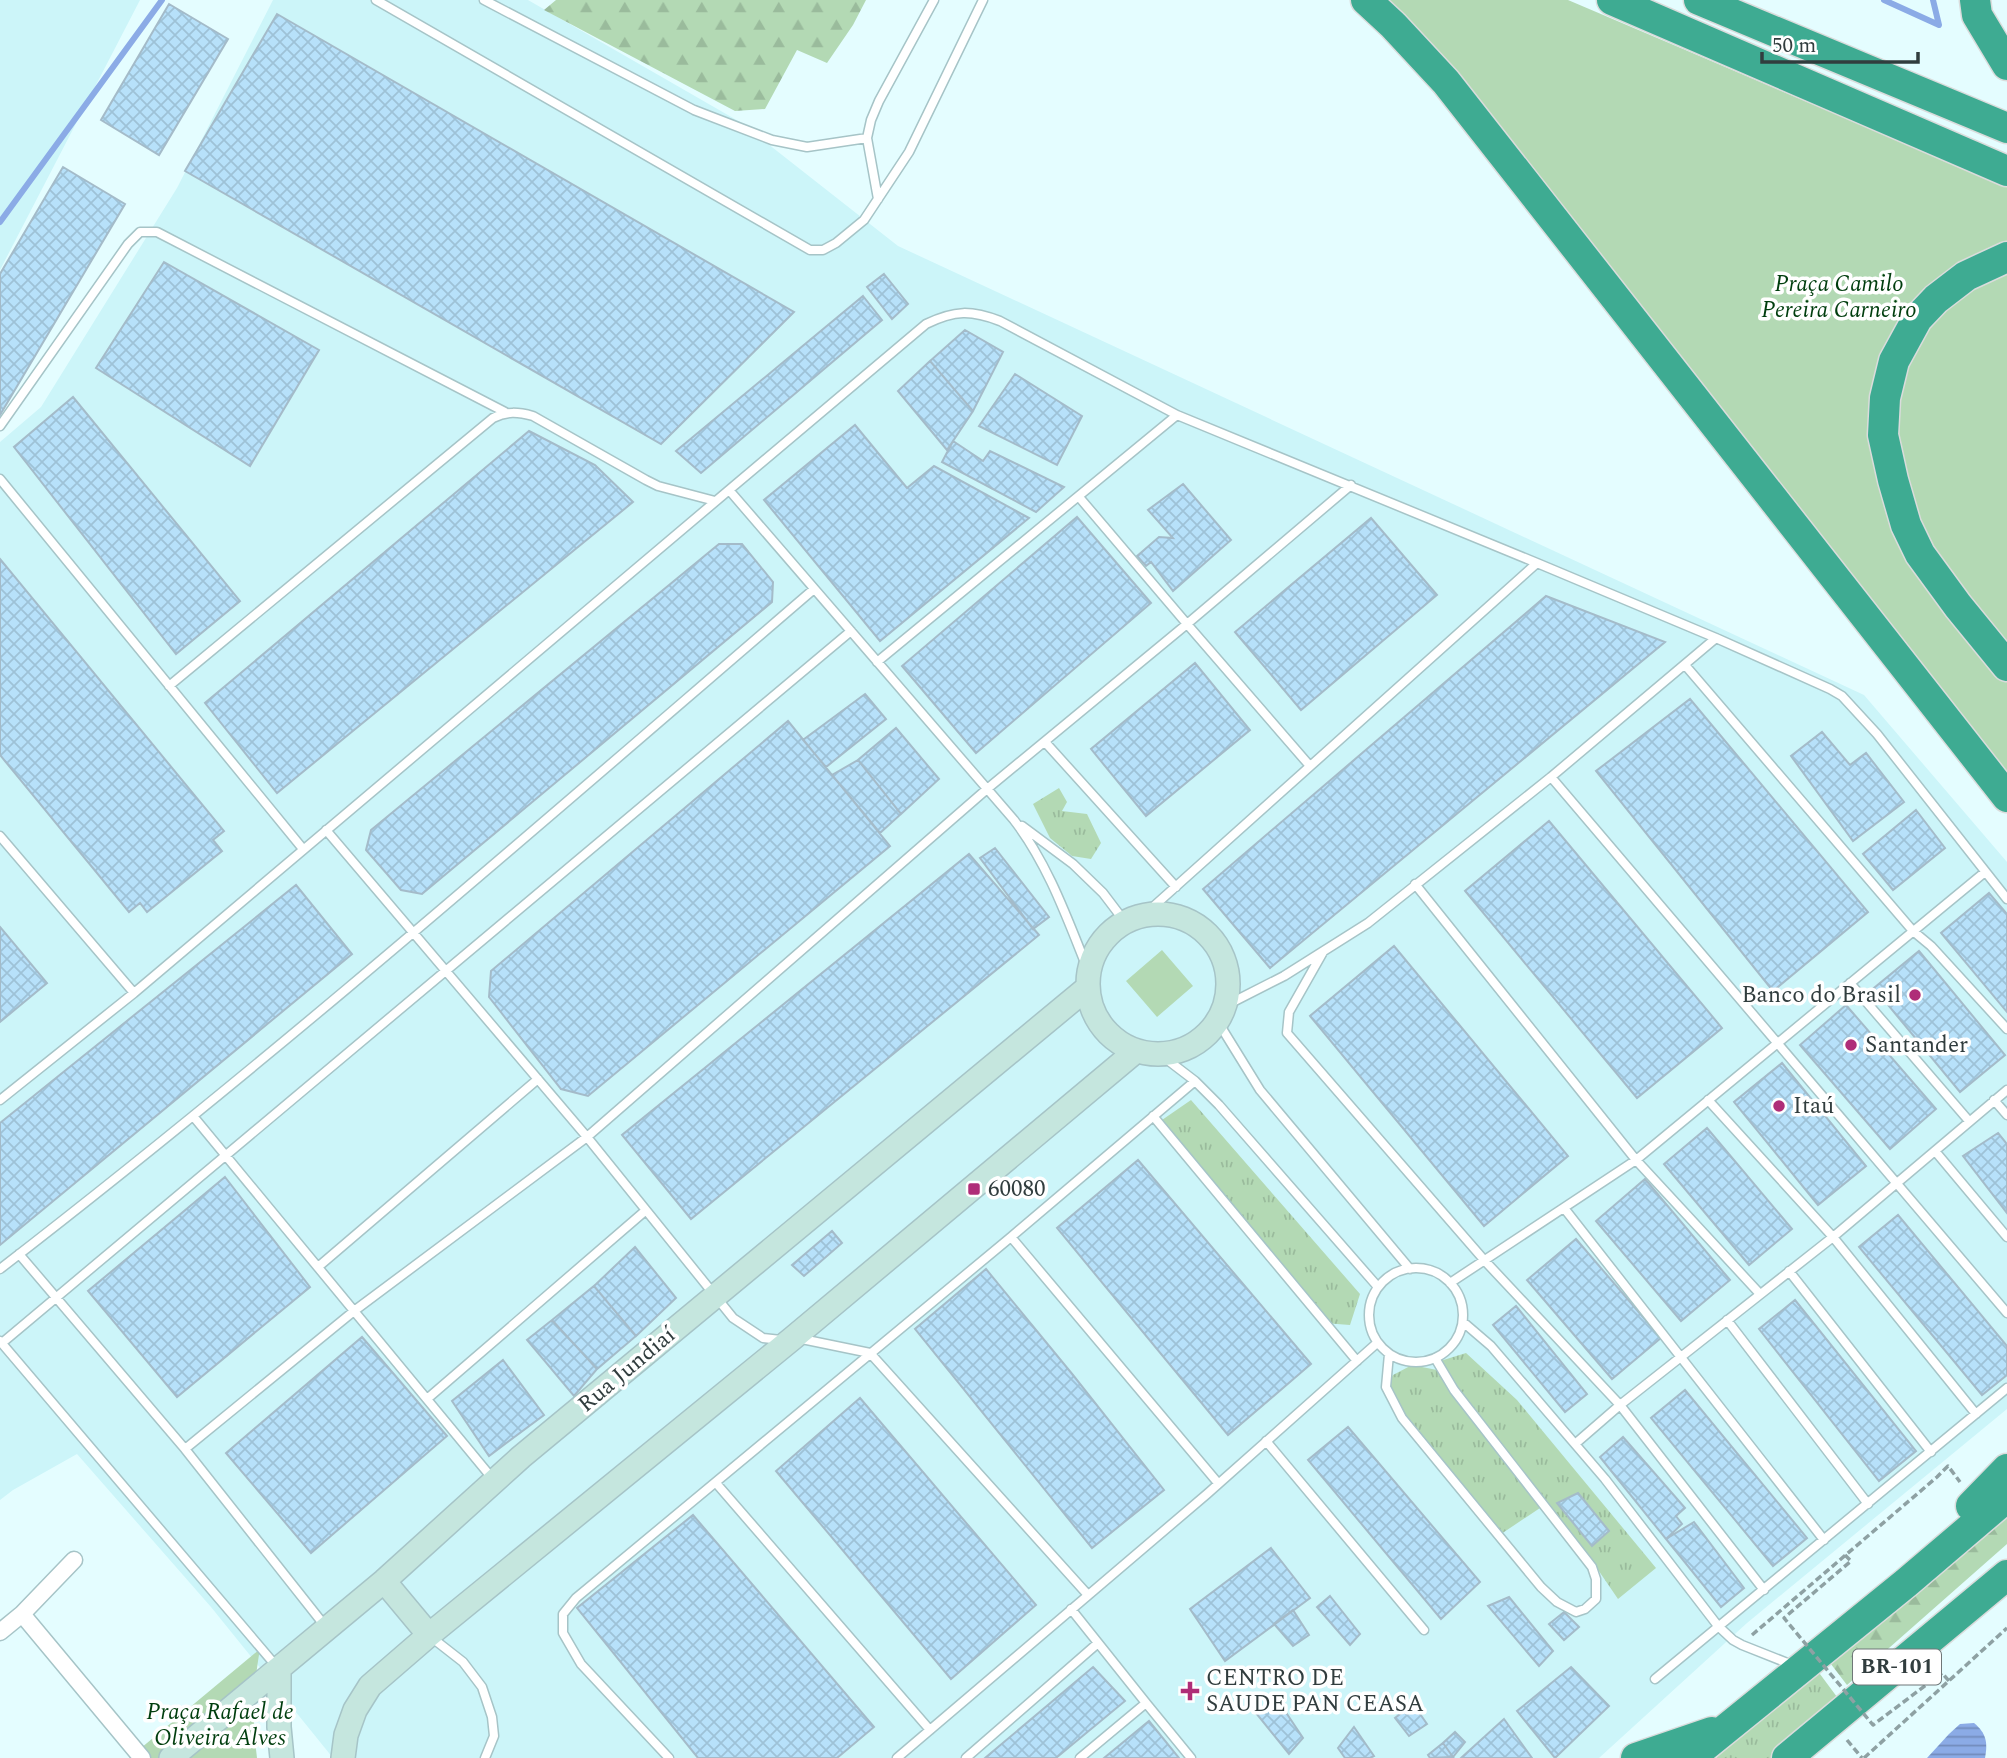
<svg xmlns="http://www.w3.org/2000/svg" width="2007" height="1758" viewBox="0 0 2007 1758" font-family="Spectral,serif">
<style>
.built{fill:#ccf5f9}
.grass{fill:url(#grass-tufts)}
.forest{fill:url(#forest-firs)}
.park{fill:#b3d9b4}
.water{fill:url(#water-rules)}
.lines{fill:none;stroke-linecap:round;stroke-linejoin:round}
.stream{stroke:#8babe6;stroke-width:6}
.building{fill:url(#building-cross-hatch);stroke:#a4bbc9;stroke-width:2}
.lane-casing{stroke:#a6c4c7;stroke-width:11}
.street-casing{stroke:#a6c4c7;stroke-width:19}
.secondary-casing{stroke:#a6c4c7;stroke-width:26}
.highway-casing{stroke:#dadcdc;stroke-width:33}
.path{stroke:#8ea1a3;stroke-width:3.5;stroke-dasharray:7 3.5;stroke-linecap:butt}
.lane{stroke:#fff;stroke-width:8}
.street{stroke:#fff;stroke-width:16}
.secondary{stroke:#c5e6de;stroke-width:23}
.highway{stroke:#3eab92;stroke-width:30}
.path-bridge{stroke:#8ea1a3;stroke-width:3.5;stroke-dasharray:7 3.5;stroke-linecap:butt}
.poi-dot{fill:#af2d78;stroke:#fff;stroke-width:2.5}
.labels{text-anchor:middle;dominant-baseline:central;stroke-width:7;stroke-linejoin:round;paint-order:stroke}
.shield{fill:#fff;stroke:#6f7778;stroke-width:2}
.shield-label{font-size:21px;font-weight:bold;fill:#313d3e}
.park-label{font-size:23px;font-style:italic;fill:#003e0e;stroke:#fff}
.poi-label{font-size:23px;fill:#313d3e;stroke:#fff;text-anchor:start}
.street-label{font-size:23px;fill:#313d3e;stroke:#fff}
</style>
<defs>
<pattern id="grass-tufts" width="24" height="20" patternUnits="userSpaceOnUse" patternTransform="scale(1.75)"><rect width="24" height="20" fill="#b3d9b4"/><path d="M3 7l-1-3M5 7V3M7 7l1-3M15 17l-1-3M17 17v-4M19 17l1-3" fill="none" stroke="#9abb9c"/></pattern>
<pattern id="forest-firs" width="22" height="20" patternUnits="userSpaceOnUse" patternTransform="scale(1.75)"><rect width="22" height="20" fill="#b3d9b4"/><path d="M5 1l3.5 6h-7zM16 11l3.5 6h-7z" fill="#9abb9c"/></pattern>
<pattern id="water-rules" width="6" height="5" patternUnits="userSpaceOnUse" patternTransform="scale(1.75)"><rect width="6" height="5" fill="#8babe6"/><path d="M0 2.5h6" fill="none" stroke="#728cbc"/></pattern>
<pattern id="building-cross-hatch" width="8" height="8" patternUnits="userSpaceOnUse" patternTransform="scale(1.75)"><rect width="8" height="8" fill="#b7e1fa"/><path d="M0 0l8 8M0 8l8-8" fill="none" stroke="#9ec2d7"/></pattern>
</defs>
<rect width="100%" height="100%" fill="#e4fdff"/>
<path class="built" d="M0,0H140L0,270Z
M273,0H528L740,122L898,246L1864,695L2007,862V1409L1747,1623L1599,1758H333L211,1607L77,1454L13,1490L0,1500V442L41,407L177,188Z"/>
<path class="grass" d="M1059,788L1067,802L1062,811L1087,814L1101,843L1091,859L1072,856L1050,838L1033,804Z
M1191,1100L1360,1294L1350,1325L1324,1323L1162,1120Z
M1466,1353L1517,1400L1656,1568L1618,1599L1590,1558L1454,1390L1437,1362Z
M1412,1365L1437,1370L1540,1508L1498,1536L1402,1418L1386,1387L1393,1375Z
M1817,1670L1840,1701L1771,1758H1716Z"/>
<path class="forest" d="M556,0H866L853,25L827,63L797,50L765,109L735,111L544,10Z
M2007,1500V1544L1847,1685L1824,1655Z"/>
<path class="park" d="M1376,0H1568L2007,187V783Z
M1162,950L1193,986L1157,1017L1126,981Z
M260,1649C253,1689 252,1717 257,1758H129Z"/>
<path class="water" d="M1974,1723C1986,1733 1988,1742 1985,1758H1927L1949,1734L1960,1724Z"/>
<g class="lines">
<path class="stream" d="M1884,0L1939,25L1933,0
M0,222L162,0"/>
</g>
<path class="building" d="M169,4L228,39L159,155L101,120Z
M277,14L794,312L661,444L185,171Z
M63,167L125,204L0,415V274Z
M164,262L319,350L250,466L96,368Z
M884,274L908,304L892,319L867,287Z
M863,296L882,320L701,473L676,451Z
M965,330L1003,352L973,411L930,361Z
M930,361L973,411L947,450L898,391Z
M1015,374L1082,416L1057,465L979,426Z
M73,397L240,601L176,654L14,447Z
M855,425L907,488L934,466L1029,518L880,641L764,500Z
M529,431L595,465L633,502L277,793L205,703Z
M953,441L983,461L990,451L1064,487L1036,512L942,462Z
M1183,484L1231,540L1173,591L1151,562L1146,566L1137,556L1159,537L1173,538L1148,510Z
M1077,517L1151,603L976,753L902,666Z
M1371,518L1437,595L1301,710L1235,632Z
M719,544H742L773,582L772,602L422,894L401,890L366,850L371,830Z
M0,559L224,831L213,840L222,851L147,912L140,903L129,912L0,755Z
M1546,596L1665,642L1270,968L1203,889Z
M1195,663L1250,730L1146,816L1091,749Z
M865,694L886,719L826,767L803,740Z
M1690,699L1868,912L1773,991L1596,771Z
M788,721L890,846L588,1096L561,1089L489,997L491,971Z
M896,728L939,779L901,814L858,760Z
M1822,732L1850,765L1866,753L1904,802L1853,841L1791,756Z
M858,760L901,814L880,833L832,775Z
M1916,810L1945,848L1893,890L1863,854Z
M1549,821L1722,1028L1637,1098L1465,891Z
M995,848L1049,917L1033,929L980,858Z
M969,854L1039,935L691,1219L622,1135Z
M296,885L352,954L0,1245V1123Z
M1989,893L2007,914V1012L1941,933Z
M0,927L47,983L0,1022Z
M1394,946L1568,1156L1484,1226L1310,1016Z
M1919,951L2005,1055L1960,1092L1874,988Z
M1846,1005L1936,1109L1890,1149L1800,1045Z
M1782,1063L1866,1166L1818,1205L1734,1102Z
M1707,1128L1792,1229L1749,1265L1664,1164Z
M1998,1133L2007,1144V1213L1963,1156Z
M1138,1160L1311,1364L1228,1435L1057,1228Z
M225,1177L310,1287L177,1397L88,1291Z
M1645,1179L1730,1280L1681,1321L1596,1221Z
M1898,1215L2007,1346V1375L1982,1395L1859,1247Z
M832,1231L842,1243L804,1276L792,1265Z
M1576,1239L1661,1338L1612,1379L1527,1280Z
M635,1247L676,1298L636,1336L594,1286Z
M986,1269L1073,1375L1164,1490L1092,1548L915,1329Z
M594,1286L636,1336L597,1369L552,1320Z
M1795,1300L1916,1451L1879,1481L1759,1329Z
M1516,1306L1587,1394L1565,1412L1493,1325Z
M552,1320L597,1369L574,1396L527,1340Z
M362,1337L447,1436L311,1553L226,1453Z
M503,1360L544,1415L489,1456L452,1401Z
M1685,1390L1807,1538L1773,1566L1651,1418Z
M860,1398L1036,1605L951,1679L776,1471Z
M1348,1427L1480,1582L1441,1619L1308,1460Z
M1623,1437L1685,1508L1676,1516L1682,1524L1666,1539L1600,1457Z
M1578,1493L1609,1531L1592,1546L1557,1503Z
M693,1515L874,1727L837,1758H698L577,1608Z
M1694,1522L1744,1588L1721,1607L1666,1539Z
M1271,1548L1310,1598L1225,1661L1190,1609Z
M1330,1596L1360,1634L1350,1645L1317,1607Z
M1509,1597L1553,1651L1539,1666L1488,1606Z
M1293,1610L1309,1635L1293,1646L1274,1624Z
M1564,1612L1579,1627L1564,1640L1549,1624Z
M1093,1667L1125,1701L1056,1758H985Z
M1571,1667L1609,1706L1555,1758L1517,1711Z
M1279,1702L1303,1738L1289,1754L1256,1713Z
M1413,1704L1427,1724L1409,1736L1395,1718Z
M1504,1719L1532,1758H1461Z
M1149,1721L1179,1758H1104Z
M1354,1727L1374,1756L1370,1758H1345L1338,1748Z
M1455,1732L1465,1742L1453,1757L1443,1743Z
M1443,1743L1453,1757L1430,1758L1428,1755Z"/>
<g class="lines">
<defs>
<path id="lane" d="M376,0L810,250H823L836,243L864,220L909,152L983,0
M484,0L694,110L772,140L807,147L867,138
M878,199L867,138L871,120L879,101L934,0
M0,426L128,244L140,232H157L505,412
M0,479L303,849
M729,490L926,324C955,310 971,310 1000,321L1177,415L1537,563L1716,638L1830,689L1842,696L1877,734L2007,899
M1079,497L1187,624L1310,766
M877,662L1177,415
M1685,665L1913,931L1931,946L2007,1029
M169,686L493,418C507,411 518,412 533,416L646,480L658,486L715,501
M1045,742L1176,887
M1551,777L2007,1313
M1022,826L1073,864L1103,893L1125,922
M326,830L587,1137L733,1318L763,1338L781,1340
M0,836L134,993
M1415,884L1636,1160L1760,1294
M1144,915L1537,563
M1323,952L1289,1012L1287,1033L1485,1261L1620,1405L1764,1590
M1850,983L1969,1121
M1225,1006L1284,976L1368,923L1551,777L1716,638
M1218,1022L1260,1090L1410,1269
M1161,1055L1195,1081L1219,1105L1378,1287
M0,1100L134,993L729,490L1014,820C1048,864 1067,918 1088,970
M1708,1100L1833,1237L1976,1414
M1994,1100L2007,1115
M193,1116L492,1478
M1153,1116L1357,1361
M1935,1151L2007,1237
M1564,1208L1824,1540
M1011,1237L1218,1483
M19,1254L185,1449L325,1626
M318,1267L538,1079
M1369 1315a47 47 0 1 1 94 0a47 47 0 1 1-94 0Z
M0,1269C280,1053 546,819 814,589
M1789,1271L1931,1452
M1450,1283L1636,1160L1985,872
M1727,1320L1868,1504
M1463,1322L1491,1346L1575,1444L1620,1405L1833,1237L2007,1090
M797,1338L870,1353L1088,1595
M0,1341L277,1667
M2,1343L851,631
M1389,1354L1386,1387L1402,1418L1541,1587L1557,1602L1576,1612L1585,1609L1596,1599V1579L1592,1567L1454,1390L1435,1358
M427,1399L645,1211
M1266,1441L1424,1630
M1575,1444L1605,1479L1718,1626L1733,1640L1742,1645L1795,1666
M185,1449L354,1311L587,1137L987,789L1187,624L1351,485
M716,1483L930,1730
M1071,1609L1146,1703L1080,1758
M431,1637L463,1662L482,1687L492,1717L494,1736L485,1758
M1655,1679L2007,1388
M1146,1703L1191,1758
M669,1758L581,1664L563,1633V1614L576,1598L1011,1237L1195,1081
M897,1758L1207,1494L1377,1343
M966,1758L1098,1643"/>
<path id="street" d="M22,1614L142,1758
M0,1632L22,1614L74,1560"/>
<path id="secondary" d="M1088 984a70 70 0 1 1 140 0a70 70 0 1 1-140 0Z
M384,1581L429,1635
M279,1669V1727L282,1758
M171,1758L384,1581L521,1457L1087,988
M343,1758L346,1735L355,1710L370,1686L429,1635L793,1338L1136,1051"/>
<path id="highway" d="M1366,0L1393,25L1446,82L2007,797
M1612,0L2007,171
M1699,0L2007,128
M1975,0L1977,15L2007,65
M2007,257L1966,276L1936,299L1917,319L1894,361L1885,398L1883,435L1893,480L1906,525L1920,554L1958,606L2007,666
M1971,1506L2007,1469
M1636,1758L1712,1732
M1690,1758L1906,1583L2007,1497
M1787,1758L2007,1575"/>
</defs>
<use href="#lane" class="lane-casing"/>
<use href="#street" class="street-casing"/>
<use href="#secondary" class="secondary-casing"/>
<use href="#highway" class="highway-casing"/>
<path class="path" d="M1752,1635L1937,1477L1948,1466L1960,1482
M1847,1740L1862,1758
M1864,1758L2007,1628"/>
<use href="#lane" class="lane"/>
<use href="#street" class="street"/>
<use href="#secondary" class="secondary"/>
<use href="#highway" class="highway"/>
<path class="path-bridge" d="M1845,1555L1851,1561L1784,1618L1873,1725L1942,1673L1949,1681"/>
</g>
<g class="poi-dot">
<circle cx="1915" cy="995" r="7"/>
<circle cx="1851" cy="1045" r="7"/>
<circle cx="1779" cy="1106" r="7"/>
<rect x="967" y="1182" width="14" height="14" rx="3.5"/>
<path d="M1186.5 1680.5h7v7h7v7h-7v7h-7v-7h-7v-7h7z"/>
</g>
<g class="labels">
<rect class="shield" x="1853" y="1649.5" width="88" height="35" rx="5"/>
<g class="shield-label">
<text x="1897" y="1667">BR-101</text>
</g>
<g class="park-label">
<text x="1839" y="284">Praça Camilo<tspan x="1839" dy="26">Pereira Carneiro</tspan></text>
<text x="220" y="1712">Praça Rafael de<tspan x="220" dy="26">Oliveira Alves</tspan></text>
</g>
<g class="poi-label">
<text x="1901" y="995" text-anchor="end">Banco do Brasil</text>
<text x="1865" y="1045">Santander</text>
<text x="1793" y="1106">Itaú</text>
<text x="988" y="1189">60080</text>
<text x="1206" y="1678">CENTRO DE<tspan x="1206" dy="26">SAUDE PAN CEASA</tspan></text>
</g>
<g class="street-label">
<text transform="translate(627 1370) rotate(-40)">Rua Jundiaí</text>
</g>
</g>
<path d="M1762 52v10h156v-10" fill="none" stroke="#313d3e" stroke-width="3.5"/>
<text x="1772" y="52" font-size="21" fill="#313d3e" stroke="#ffffff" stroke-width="5" paint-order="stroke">50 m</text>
</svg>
